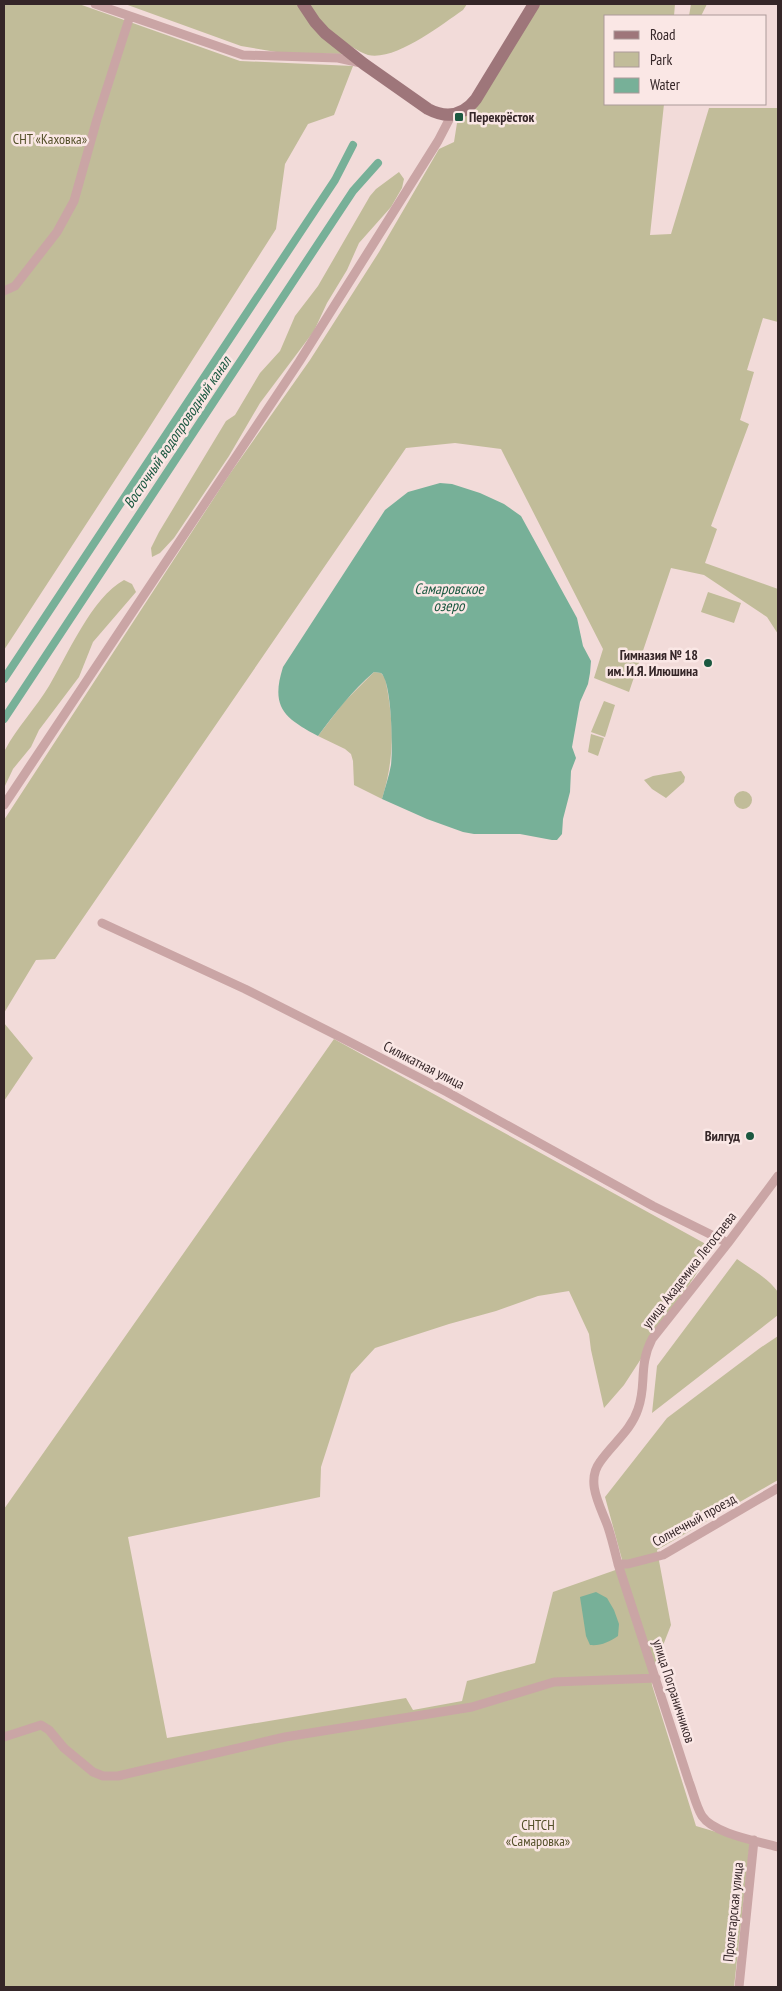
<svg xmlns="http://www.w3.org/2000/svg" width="782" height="1991" viewBox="0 0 782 1991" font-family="'PT Sans Narrow',sans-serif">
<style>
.green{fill:#c1bc99}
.water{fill:#77b098}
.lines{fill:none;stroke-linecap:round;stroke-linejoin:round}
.canal{stroke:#77b098;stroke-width:8}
.street{stroke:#caa5a5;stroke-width:9}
.secondary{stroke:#9e767a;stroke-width:12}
.poi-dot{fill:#1b5840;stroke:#fae7e5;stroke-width:2}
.labels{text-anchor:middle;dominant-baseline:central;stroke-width:5;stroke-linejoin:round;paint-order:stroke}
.poi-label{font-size:14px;font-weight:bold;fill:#352628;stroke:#fae7e5;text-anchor:end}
.park-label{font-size:14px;fill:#545029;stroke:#fae7e5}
.street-label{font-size:14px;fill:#352628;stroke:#fae7e5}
.water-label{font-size:15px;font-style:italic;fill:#1b5840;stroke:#fae7e5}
</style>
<rect width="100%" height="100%" fill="#f2dbd9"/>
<path class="green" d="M4,4H79L240,61L353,66L334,115L308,124L285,164L276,229L147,431L4,650Z
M125,4H467L463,10C441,25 396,61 368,55C358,52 347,43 337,37L343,54L282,53L241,46Z
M535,4H675L674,16H606V104H664L650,235L671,234L709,108H778V322L763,318L747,370L754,372L740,420L749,424L711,526L717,529L705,563L778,589V634L767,617L704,575L671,568L629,692L594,678L603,649L501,449L455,443L406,448L55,959L36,960L4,1013V820L229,475L310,360L379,252L439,149L454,142L457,123L471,112Z
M691,4H707L701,16H689Z
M399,172L404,179L402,188L391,207L359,243L347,270L327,303L314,331L260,403L229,456L174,538L160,553L152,557L151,548L159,532L226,421L235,415L260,373L280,351L295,316L318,286L370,196L376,189Z
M124,580L132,584L136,592L93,642L79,677L39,730L31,747L13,769L4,788C4,779 1,757 5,750C17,727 36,708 49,686C67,656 92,597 124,580Z
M708,592L741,603L734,623L701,612Z
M374,672L381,673L385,678C394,721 395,757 382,799L354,785L353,761L351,754L345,749L318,736L344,702Z
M604,701L615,705L605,737L591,732Z
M591,734L604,738L598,756L588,752Z
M681,771L685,777L684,782L666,798L652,789L644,780L653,776Z
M734 800a9 9 0 1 1 18 0a9 9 0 1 1-18 0Z
M4,1023L33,1058L4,1101Z
M334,1039L713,1248L624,1385L604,1408L591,1350L589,1334L569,1291L538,1296L496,1311L449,1324L375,1348L351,1374L321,1467L320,1497L128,1537L167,1738L406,1698L413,1710L462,1701L467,1681L535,1663L553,1592L624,1567L605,1497L667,1418L760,1348L778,1336V1480L657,1550L671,1625L651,1676L652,1685L696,1826L750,1842L734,1987H4V1509Z
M737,1259C751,1269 768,1278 778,1292V1315L652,1413L657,1366Z"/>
<path class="water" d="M440,483L452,484L480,493L504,504L521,516L577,618L583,646L591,661L590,673L588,684L580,702L572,747L576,758L571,771L570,792L563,819L562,834L557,840H552L520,834H474L463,832L427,819L382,799C385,788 389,776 391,765C393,749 392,682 381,673L374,672C352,691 335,713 318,736C285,718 270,708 283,667L385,510L408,492Z
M596,1592L607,1598L614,1610L619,1624L618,1636C609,1642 601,1646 590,1645L586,1636L580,1597Z"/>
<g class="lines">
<path class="canal" d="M4,679L335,180L353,145
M4,719L353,191L378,163"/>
<path class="street" d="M95,4L243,55L338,58L361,63
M4,291L15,286L57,232L74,201L97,119L130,16
M4,805L299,362L438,141L451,116
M102,923L245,989L342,1038L447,1092L653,1206L728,1243
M778,1176L728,1243L652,1339C638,1366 647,1385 638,1409C631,1431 612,1444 600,1462C585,1482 601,1507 608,1527C612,1539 615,1552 618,1564L689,1782C693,1792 696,1806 702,1816C714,1834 758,1841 778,1847
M618,1564H628L663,1555L778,1488
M4,1737L41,1725L49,1730L64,1748L93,1772L103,1776H118L285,1737L472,1707L554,1682L656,1678
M739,1987L754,1840"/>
<path class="secondary" d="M303,4L315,22L325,33L364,64L428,109C447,119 463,116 476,99L534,4"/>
</g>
<g class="poi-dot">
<rect x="454" y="112" width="10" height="10" rx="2.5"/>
<circle cx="708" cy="663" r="5"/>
<circle cx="750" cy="1136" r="5"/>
</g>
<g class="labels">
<g class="poi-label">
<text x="469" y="117" text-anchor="start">Перекрёсток</text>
<text x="698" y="655">Гимназия № 18<tspan x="698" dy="16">им. И.Я. Илюшина</tspan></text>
<text x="740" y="1136">Вилгуд</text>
</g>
<g class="park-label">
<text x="50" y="139">СНТ «Каховка»</text>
<text x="538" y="1825">СНТСН<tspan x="538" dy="16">«Самаровка»</tspan></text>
</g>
<g class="street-label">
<text transform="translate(424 1065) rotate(27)">Силикатная улица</text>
<text transform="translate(689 1270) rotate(-52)">улица Академика Легостаева</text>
<text transform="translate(694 1520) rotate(-29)">Солнечный проезд</text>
<text transform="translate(674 1691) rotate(72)">улица Пограничников</text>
<text transform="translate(733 1912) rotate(-84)">Пролетарская улица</text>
</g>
<g class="water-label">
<text transform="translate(177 432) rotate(-56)">Восточный водопроводный канал</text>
<text x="449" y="588">Самаровское<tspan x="449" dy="17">озеро</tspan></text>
</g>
</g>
<rect width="782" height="1991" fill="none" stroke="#352628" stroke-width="10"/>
<rect x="604" y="15" width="162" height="90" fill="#fae7e5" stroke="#ab9a99"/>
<rect x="614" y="31" width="25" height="8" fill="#9e767a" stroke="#ab9a99"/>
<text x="650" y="40" font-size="15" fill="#352628">Road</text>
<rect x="614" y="52" width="25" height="15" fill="#c1bc99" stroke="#ab9a99"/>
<text x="650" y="65" font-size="15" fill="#352628">Park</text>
<rect x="614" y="78" width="25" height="15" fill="#77b098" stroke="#ab9a99"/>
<text x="650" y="90" font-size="15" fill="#352628">Water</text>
</svg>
